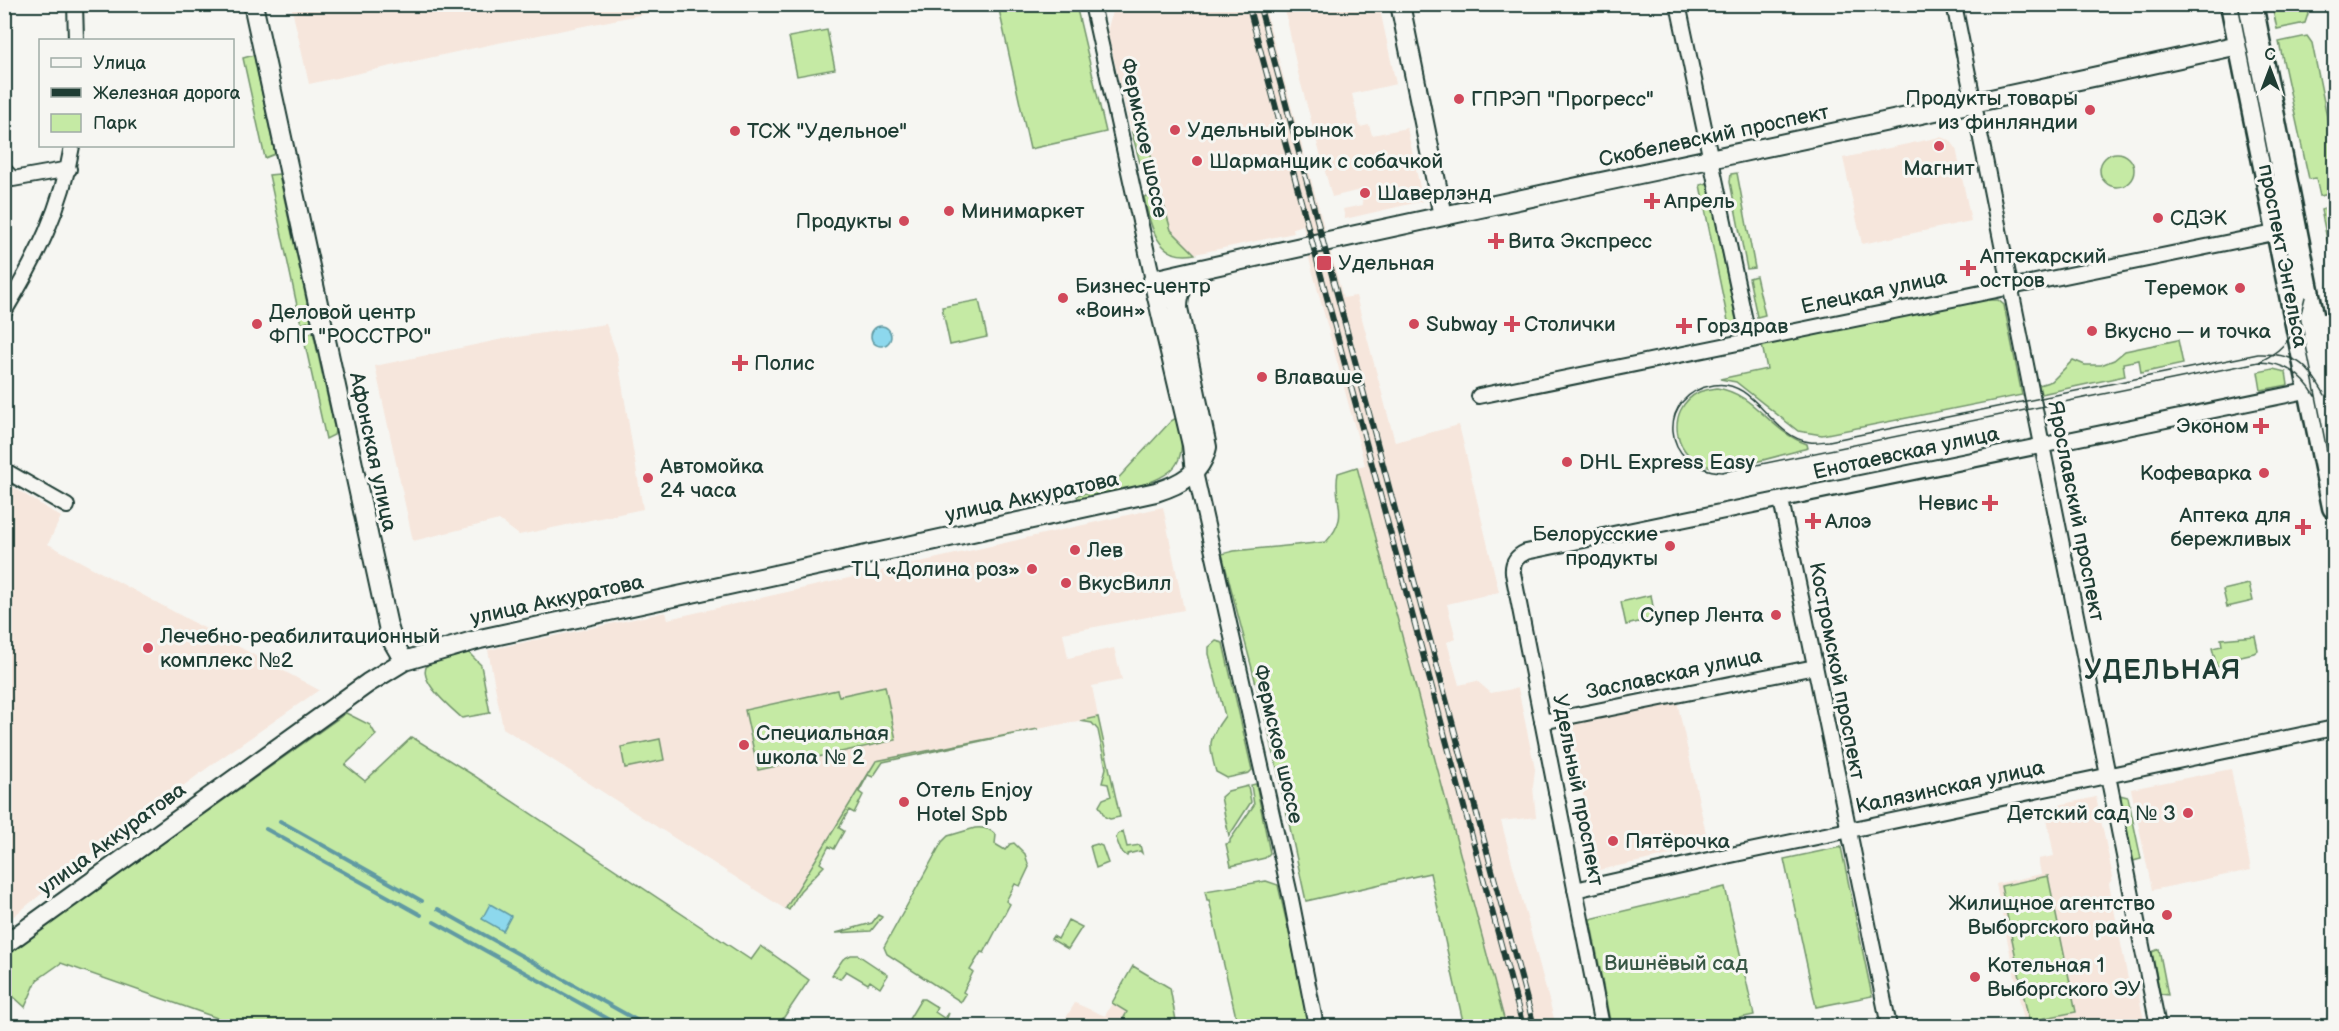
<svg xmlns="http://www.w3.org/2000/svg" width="2339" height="1031" viewBox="0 0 2339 1031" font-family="'Balsamiq Sans',sans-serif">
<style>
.built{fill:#f6e6dc}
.green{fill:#c5eaa4;stroke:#72946c;stroke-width:1.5}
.water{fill:#8dd8ed;stroke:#619aa3;stroke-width:1.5}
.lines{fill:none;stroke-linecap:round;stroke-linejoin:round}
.stream{stroke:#619aa3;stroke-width:4}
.minor-casing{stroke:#1f3d34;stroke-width:18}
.tertiary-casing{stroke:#1f3d34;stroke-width:22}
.primary-casing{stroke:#1f3d34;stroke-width:27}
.minor{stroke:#f6f6f2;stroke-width:14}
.tertiary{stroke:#f6f6f2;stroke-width:18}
.primary{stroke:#f6f6f2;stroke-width:22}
.tram{stroke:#1f3d34;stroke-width:1.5}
.rail-casing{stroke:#1f3d34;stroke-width:6}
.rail{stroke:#f6f6f2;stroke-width:4;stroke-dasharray:11;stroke-linecap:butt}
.poi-dot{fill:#d1495b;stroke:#f6f6f2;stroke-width:2}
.labels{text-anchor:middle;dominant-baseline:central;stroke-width:6;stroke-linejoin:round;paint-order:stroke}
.poi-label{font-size:21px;fill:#1f3d34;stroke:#f6f6f2;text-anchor:start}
.street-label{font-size:21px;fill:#1f3d34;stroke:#f6f6f2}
.park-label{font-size:21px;fill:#385745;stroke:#f6f6f2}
.district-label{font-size:27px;font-weight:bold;letter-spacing:1.5px;fill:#1f3d34;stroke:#f6f6f2}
</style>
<rect width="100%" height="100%" fill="#f6f6f2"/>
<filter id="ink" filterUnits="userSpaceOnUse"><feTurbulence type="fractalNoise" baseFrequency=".0167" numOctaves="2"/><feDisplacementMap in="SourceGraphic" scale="12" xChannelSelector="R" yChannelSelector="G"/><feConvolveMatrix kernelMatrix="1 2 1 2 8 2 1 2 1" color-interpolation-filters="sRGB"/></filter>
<g filter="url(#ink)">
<path class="built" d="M291,5V4L689,5L493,44L309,84Z
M1112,5H1264L1343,298L1356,296L1395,442L1459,425L1499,592L1447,604L1456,639L1447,642L1459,685L1477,681L1491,693L1518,688L1535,769L1533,787L1536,817L1501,821L1556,1026H1506L1365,497L1357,467L1365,465L1310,262L1303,225L1293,228L1294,233L1195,254L1171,230L1149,149L1132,133L1107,32L1113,9Z
M1284,5H1379L1396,84L1352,94L1360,127L1369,125L1372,135L1407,128L1423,201L1345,219L1343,209L1363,205L1360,190L1332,197L1298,73Z
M1940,137L1950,140L1956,148L1971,221L1862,244L1843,158Z
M606,324L617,354L643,509L519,535L499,520L413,541L375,366L503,339Z
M5,482L61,517L48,544L319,690L214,763L98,849L5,923Z
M1163,507L1184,610L1063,633L1068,658L1114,648L1122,680L1092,686L1098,717L876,761L785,909L503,728L488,650L666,612L668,619Z
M1677,701L1709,847L1599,870L1568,724Z
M2231,769L2251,870L2152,890L2131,789Z
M2096,797L2113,877L2109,884L2129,984L2138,992L2145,1026H2002L2024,1022L1996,884L2041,874L2038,859L2054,856L2045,808Z
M1075,1003L1105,1016L1112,1003L1122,1009L1175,1026H1061Z"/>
<path class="green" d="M998,5H1076L1106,132L1030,149Z
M2272,5H2306L2308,14L2305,23L2277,29Z
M827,30L835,69L797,76L789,37Z
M2307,36L2312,43L2334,151V193L2320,196L2316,178L2309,179L2279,42Z
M254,55L275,154L265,158L243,58Z
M1132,133L1149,148L1152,159L1140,163Z
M2100 170a17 17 0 1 1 34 0a17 17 0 1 1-34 0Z
M1737,173L1755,268L1747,269L1730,182L1731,174Z
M279,174L311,321L301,324L269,175Z
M1708,183L1737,324L1729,326L1700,185Z
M1160,192L1171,230L1195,254C1158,262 1150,226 1144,197Z
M2334,206V243L2328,244L2321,210Z
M1756,276L1765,315L1757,317L1749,278Z
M1989,298L1990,300H1998L2004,305L2022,395L1822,435L1798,431L1736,382L1720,379L1767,369L1762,345Z
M979,300L987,337L950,345L942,307Z
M313,332L335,431L334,435L326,439L303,335Z
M2178,340L2183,364L2141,373L2139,360L2123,363L2125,376L2041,394L2039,385L2052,381L2073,360L2085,365H2101L2114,360L2125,351Z
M2273,369L2286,372L2288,385L2261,390L2258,372Z
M1717,388C1756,394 1769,431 1807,444L1808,448C1783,454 1736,470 1712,467C1674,461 1663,410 1699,392C1704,390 1712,389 1717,388Z
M1178,417C1180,432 1185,449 1177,463C1165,486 1102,494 1078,500L1077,495L1104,489L1113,484L1171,421Z
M1357,467L1365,497L1506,1026H1464L1430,873L1306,901L1271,741L1222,554L1234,551L1326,542C1352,513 1332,504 1338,473Z
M2249,584L2253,601L2227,607L2223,590Z
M1651,595L1655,618L1626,625L1621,602Z
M2255,636L2258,650L2254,653L2232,658L2233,664L2217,667L2212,648L2222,646L2221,639Z
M1216,641L1223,643L1252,770L1249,773L1227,778L1216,772C1208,744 1208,739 1225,716L1209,654V647Z
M468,652L481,665L490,713L462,718C452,709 410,675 431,662C441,656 457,654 468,652Z
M885,686L896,740L758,770L745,710L837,690L839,696Z
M346,713L370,725L376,735L345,765L365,781L412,737L473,775L751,960L761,946L809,980L778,1026H248L220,1019L61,963L37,980L25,1007L5,989L4,956Z
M1098,717L1120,817L1110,819L1105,817L1099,806L1103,799L1111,796L1108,784L1102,783L1106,768L1098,730L1092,723L1080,721Z
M1038,729L883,762L873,777L868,775L859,792L863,795L854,813L849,810L839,828L844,831L834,849L829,846L820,863L824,866L800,891L789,910L786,908L876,761Z
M660,739L664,760L625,768L621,747Z
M1256,784L1270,853L1265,858L1231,866L1226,844L1230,843V840L1254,805L1251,785Z
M1248,786L1251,802L1229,836L1221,797L1228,791Z
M2120,795L2128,797L2141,859L2133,861Z
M975,828C983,827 990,828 996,835L995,844L1005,850L1010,844L1014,843L1025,854L1029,867L1020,886L1015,884L1006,901L1010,904L984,953L981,952L970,970L973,972L963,992L966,994L961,1002L887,954L884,947L942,842L948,836Z
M1123,831L1127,847L1140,845L1142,853L1140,851L1128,854L1127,856L1121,851L1116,838L1118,834Z
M1097,844L1102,846L1108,863L1096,868L1090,846Z
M1841,847L1872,996L1816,1007L1784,859Z
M2048,876L2076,1012L2029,1021L2001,886Z
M1266,881L1278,885L1309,1020L1284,1026H1238L1209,900H1207L1205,891Z
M1725,887L1754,1015L1702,1026H1611L1590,919Z
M878,915L882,917L871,931L836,933L872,923Z
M1068,920L1082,927L1068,949L1051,939L1053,936L1058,939Z
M2159,949L2168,995L2160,994L2152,952Z
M851,955H858L888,975L880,988L870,981L868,984L846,971L840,979L832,975L843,959Z
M1133,966L1170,988L1177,1026H1119L1127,1012L1112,1003Z
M921,999H924L937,1007L935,1012L944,1018L949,1013L945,1023L950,1026H922L909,1019Z"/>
<path class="water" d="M871 336a10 10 0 1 1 20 0a10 10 0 1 1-20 0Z
M490,904L511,916L503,931L482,919Z"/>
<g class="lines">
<path class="stream" d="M280,821L422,901
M266,829L421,915
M438,909L647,1026
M434,922L621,1026"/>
<defs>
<path id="minor" d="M75,4L76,40
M1092,4L1153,280L1178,308
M1678,4L1749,340
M1954,4L2158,1026
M4,170L13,179L69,169
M4,312C36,259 62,207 72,146
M2314,323L2334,319
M1479,396L2279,232
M4,470L67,506
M1195,472L1291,899L1316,1026
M1781,500L1889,1026
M1542,722L1815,667
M1575,890L1726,856L2334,728
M1602,1026L1513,573C1512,562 1517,556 1526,552L2311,390"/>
<path id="tertiary" d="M253,4L388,626L393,642L404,661
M1400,4L1443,216
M1195,472L1192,445L1153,280C1518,197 1886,124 2252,42
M4,945L368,683L404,661L480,639L1156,492C1181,484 1201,474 1207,447L1178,308C1178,292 1184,282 1196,271"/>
<path id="primary" d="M2232,4L2334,507
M2251,4L2334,427"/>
</defs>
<use href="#minor" class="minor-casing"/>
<use href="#tertiary" class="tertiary-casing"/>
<use href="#primary" class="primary-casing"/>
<use href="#minor" class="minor"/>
<use href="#tertiary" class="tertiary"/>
<use href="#primary" class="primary"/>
<path class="tram" d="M2238,4L2334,486
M2305,297C2298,329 2290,347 2259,362L1722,472C1660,469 1656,394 1714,385C1755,378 1771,438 1810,442C1816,443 1823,441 1829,441L2258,354C2295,353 2307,363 2325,395
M2259,362C2285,363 2302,374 2315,396"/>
<defs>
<path id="rail" d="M1248,4L1523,1026
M1259,4L1534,1026"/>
</defs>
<use href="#rail" class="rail-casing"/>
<use href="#rail" class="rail"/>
</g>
</g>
<g class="poi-dot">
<circle cx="1459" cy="99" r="6"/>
<circle cx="2090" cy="110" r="6"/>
<circle cx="1175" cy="130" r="6"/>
<circle cx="735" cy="131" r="6"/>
<circle cx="1939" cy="146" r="6"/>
<circle cx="1197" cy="161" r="6"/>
<circle cx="1365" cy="193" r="6"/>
<path d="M1649 192h6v6h6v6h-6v6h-6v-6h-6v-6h6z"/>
<circle cx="949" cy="211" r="6"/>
<circle cx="2158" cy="218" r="6"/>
<circle cx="904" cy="221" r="6"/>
<path d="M1493 232h6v6h6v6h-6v6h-6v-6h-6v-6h6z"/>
<rect x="1316" y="255" width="16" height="16" rx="3"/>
<path d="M1965 259h6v6h6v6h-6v6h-6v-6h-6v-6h6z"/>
<circle cx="2240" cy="288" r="6"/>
<circle cx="1063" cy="298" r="6"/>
<circle cx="257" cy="324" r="6"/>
<circle cx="1414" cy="324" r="6"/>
<path d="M1509 315h6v6h6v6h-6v6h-6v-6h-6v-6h6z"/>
<path d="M1681 317h6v6h6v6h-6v6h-6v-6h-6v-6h6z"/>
<circle cx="2092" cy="331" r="6"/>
<path d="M737 354h6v6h6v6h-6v6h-6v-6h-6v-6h6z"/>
<circle cx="1262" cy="377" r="6"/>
<path d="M2258 417h6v6h6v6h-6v6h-6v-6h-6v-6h6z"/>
<circle cx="1567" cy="462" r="6"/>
<circle cx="2264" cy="473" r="6"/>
<circle cx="648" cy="478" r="6"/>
<path d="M1987 494h6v6h6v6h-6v6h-6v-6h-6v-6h6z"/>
<path d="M1810 512h6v6h6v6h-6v6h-6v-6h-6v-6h6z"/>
<path d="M2300 518h6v6h6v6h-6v6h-6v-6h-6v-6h6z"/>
<circle cx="1670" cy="546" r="6"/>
<circle cx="1075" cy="550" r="6"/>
<circle cx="1032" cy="569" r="6"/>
<circle cx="1066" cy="583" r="6"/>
<circle cx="1776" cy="615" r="6"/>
<circle cx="148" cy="648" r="6"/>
<circle cx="744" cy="745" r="6"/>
<circle cx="904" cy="802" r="6"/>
<circle cx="2188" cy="813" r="6"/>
<circle cx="1613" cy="841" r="6"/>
<circle cx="2167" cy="915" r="6"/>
<circle cx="1975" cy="977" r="6"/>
</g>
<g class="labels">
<g class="poi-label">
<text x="2078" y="98" text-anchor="end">Продукты товары<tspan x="2078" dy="24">из финляндии</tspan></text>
<text x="1471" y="99">ГПРЭП "Прогресс"</text>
<text x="1187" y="130">Удельный рынок</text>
<text x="747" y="131">ТСЖ "Удельное"</text>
<text x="1209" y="161">Шарманщик с собачкой</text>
<text x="1939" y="168" text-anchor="middle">Магнит</text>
<text x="1377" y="193">Шаверлэнд</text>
<text x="1664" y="201">Апрель</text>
<text x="961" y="211">Минимаркет</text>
<text x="2170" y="218">СДЭК</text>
<text x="892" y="221" text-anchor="end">Продукты</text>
<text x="1508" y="241">Вита Экспресс</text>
<text x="1980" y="256">Аптекарский<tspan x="1980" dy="24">остров</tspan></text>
<text x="1338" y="263">Удельная</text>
<text x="1075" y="286">Бизнес-центр<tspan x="1075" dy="24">«Воин»</tspan></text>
<text x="2228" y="288" text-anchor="end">Теремок</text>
<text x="269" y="312">Деловой центр<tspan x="269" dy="24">ФПГ "РОССТРО"</tspan></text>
<text x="1426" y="324">Subway</text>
<text x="1524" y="324">Столички</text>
<text x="1696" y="326">Горздрав</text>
<text x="2104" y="331">Вкусно — и точка</text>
<text x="754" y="363">Полис</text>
<text x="1274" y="377">Влаваше</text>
<text x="2249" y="426" text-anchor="end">Эконом</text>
<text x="1579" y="462">DHL Express Easy</text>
<text x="660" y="466">Автомойка<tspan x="660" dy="24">24 часа</tspan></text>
<text x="2252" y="473" text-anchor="end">Кофеварка</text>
<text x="1978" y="503" text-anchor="end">Невис</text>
<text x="2291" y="515" text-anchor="end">Аптека для<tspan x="2291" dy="24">бережливых</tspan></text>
<text x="1825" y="521">Алоэ</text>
<text x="1658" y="534" text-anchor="end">Белорусские<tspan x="1658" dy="24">продукты</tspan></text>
<text x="1087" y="550">Лев</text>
<text x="1020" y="569" text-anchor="end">ТЦ «Долина роз»</text>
<text x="1078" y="583">ВкусВилл</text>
<text x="1764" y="615" text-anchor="end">Супер Лента</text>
<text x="160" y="636">Лечебно-реабилитационный<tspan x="160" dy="24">комплекс №2</tspan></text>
<text x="756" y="733">Специальная<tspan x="756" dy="24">школа № 2</tspan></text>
<text x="916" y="790">Отель Enjoy<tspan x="916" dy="24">Hotel Spb</tspan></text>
<text x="2176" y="813" text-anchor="end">Детский сад № 3</text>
<text x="1625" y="841">Пятёрочка</text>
<text x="2155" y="903" text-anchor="end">Жилищное агентство<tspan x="2155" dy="24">Выборгского райна</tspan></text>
<text x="1987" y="965">Котельная 1<tspan x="1987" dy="24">Выборгского ЭУ</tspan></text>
</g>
<g class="street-label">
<text transform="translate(1714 136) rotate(-12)">Скобелевский проспект</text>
<text transform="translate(1144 138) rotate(78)">Фермское шоссе</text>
<text transform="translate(2283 256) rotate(79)">проспект Энгельса</text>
<text transform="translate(1874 292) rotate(-12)">Елецкая улица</text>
<text transform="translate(373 452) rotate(78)">Афонская улица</text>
<text transform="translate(1906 453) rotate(-12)">Енотаевская улица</text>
<text transform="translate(1032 497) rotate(-12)">улица Аккуратова</text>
<text transform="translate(2076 511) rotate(79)">Ярославский проспект</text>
<text transform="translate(557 600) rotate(-12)">улица Аккуратова</text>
<text transform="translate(1837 671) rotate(79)">Костромской проспект</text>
<text transform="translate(1674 674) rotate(-12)">Заславская улица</text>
<text transform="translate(1278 744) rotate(77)">Фермское шоссе</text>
<text transform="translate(1950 787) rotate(-12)">Калязинская улица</text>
<text transform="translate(1578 790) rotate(79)">Удельный проспект</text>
<text transform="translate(112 839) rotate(-36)">улица Аккуратова</text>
</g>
<g class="park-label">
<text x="1676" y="963">Вишнёвый сад</text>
</g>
<g class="district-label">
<text x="2163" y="671">УДЕЛЬНАЯ</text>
</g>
</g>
<rect width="2339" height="1031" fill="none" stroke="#f6f6f2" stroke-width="24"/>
<rect x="12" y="12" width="2315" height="1007" fill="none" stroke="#1f3d34" stroke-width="2" filter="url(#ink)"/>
<rect x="39" y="39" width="195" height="108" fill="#f6f6f2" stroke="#a0aca6" stroke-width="1.5"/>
<rect x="51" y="58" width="30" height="9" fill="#f6f6f2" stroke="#a0aca6" stroke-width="1.5"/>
<text x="93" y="69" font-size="18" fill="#1f3d34">Улица</text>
<rect x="51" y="88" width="30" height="9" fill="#1f3d34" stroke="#a0aca6" stroke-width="1.5"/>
<text x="93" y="99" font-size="18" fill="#1f3d34">Железная дорога</text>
<rect x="51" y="114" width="30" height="18" fill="#c5eaa4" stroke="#a0aca6" stroke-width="1.5"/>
<text x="93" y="129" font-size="18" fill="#1f3d34">Парк</text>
<g transform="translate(2270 69)" stroke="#f6f6f2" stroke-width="4.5" paint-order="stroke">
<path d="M0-4.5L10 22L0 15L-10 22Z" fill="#1f3d34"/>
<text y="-9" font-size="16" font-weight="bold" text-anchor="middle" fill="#1f3d34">С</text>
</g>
</svg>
